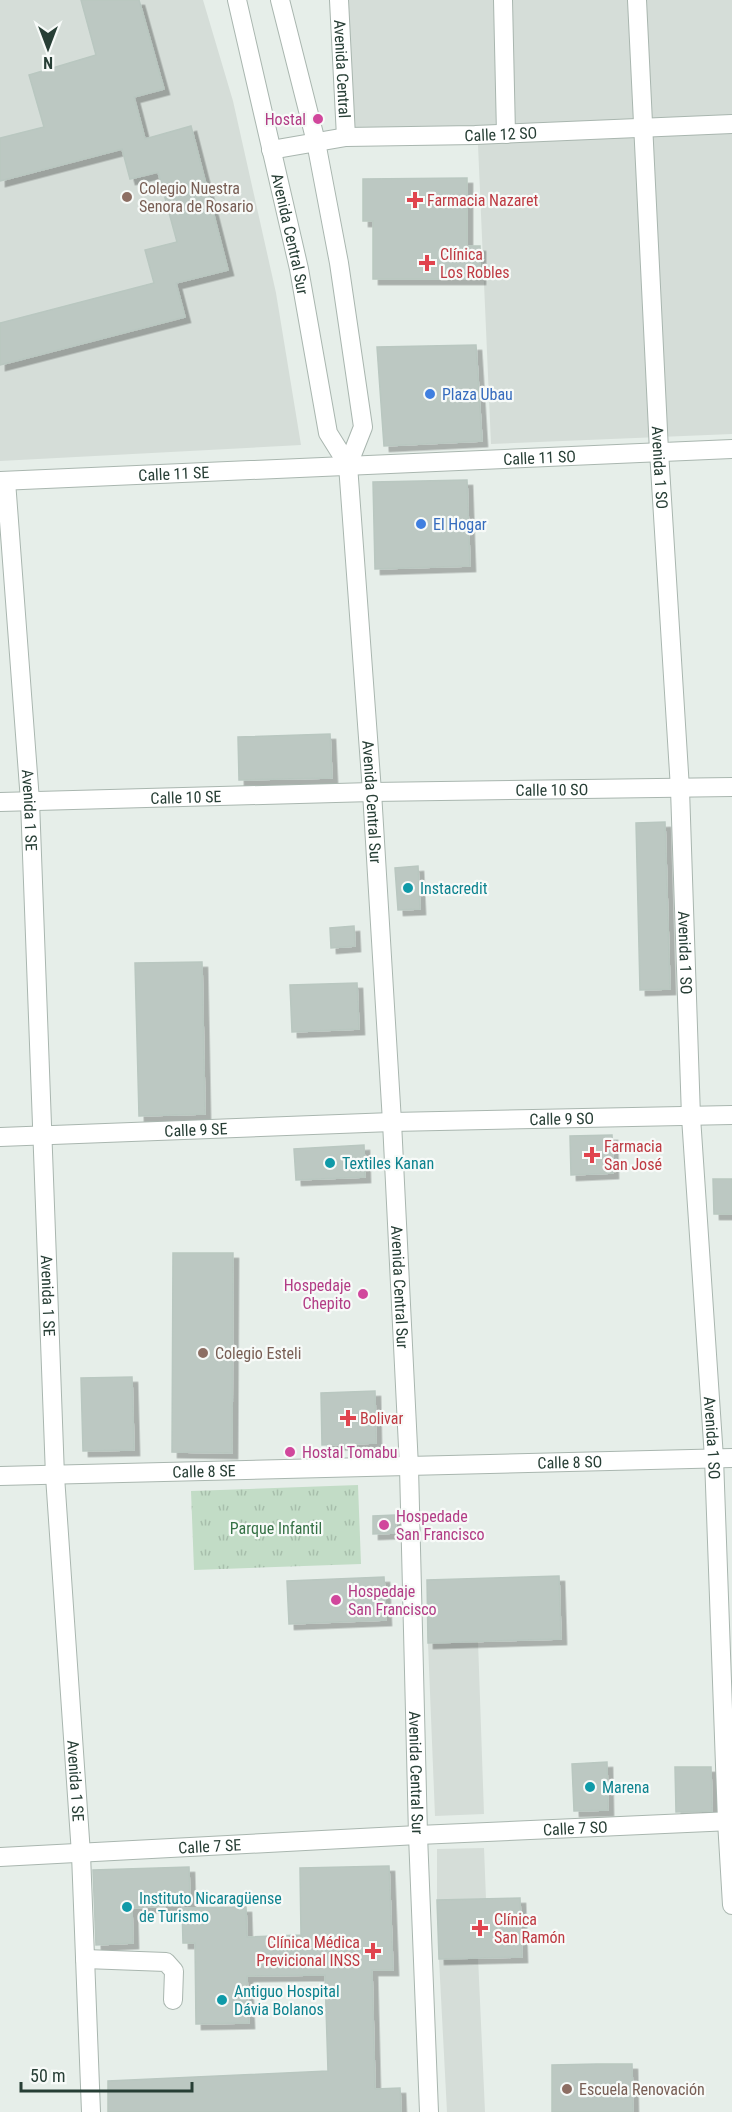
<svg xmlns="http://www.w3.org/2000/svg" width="732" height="2112" viewBox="0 0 732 2112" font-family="'Roboto Condensed',sans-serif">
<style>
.built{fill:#d5ddd8}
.grass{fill:url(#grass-tufts)}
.building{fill:#bcc8c2;stroke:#b9c7c0;stroke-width:1.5;filter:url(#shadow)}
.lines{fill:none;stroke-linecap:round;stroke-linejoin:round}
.minor-casing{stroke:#a9b6af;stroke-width:20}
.minor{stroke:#fff;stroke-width:18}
.hotel-dot{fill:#d1479c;stroke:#f7faf8;stroke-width:2}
.education-dot{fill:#8d6e63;stroke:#f7faf8;stroke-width:2}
.health-dot{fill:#e0444e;stroke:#f7faf8;stroke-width:2}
.shop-dot{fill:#3f7fe0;stroke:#f7faf8;stroke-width:2}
.culture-dot{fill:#0f9aa8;stroke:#f7faf8;stroke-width:2}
.labels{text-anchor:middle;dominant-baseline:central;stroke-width:4.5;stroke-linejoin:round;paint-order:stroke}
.street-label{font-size:16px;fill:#273e35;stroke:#f7faf8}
.hotel-label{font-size:16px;fill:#b23c85;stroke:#f7faf8;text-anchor:start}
.education-label{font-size:16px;fill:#785e54;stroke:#f7faf8;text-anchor:start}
.health-label{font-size:16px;fill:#be3a42;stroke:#f7faf8;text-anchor:start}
.shop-label{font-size:16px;fill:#366cbe;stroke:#f7faf8;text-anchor:start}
.culture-label{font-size:16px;fill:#0d838f;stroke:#f7faf8;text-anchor:start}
.park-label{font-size:16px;fill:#357145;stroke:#f7faf8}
</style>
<defs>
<pattern id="grass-tufts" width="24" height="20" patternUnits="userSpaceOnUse" patternTransform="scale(1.5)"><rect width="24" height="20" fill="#c2dcc6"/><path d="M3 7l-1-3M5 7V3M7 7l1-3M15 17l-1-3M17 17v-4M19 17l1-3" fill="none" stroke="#a7beab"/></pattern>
<filter id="shadow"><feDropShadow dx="5.5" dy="5.5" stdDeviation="0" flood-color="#0004"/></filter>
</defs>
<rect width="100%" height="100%" fill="#e6eee9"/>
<path class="built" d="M0,0H203L233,101L276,293L301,445L0,461Z
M348,0H732V434L491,444L478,145L354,146Z
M478,1641L484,1814L435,1816L428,1643Z
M484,1848L486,1899L437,1900V1849Z
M478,1957L485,2112H447L439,1959Z"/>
<path class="grass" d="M358,1485L361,1564L194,1570L191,1491Z"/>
<path class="building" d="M81,0H139L164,89L134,97L145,139L191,126L228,270L176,283L185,317L0,365V323L154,283L145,250L177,242L158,172L130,179L122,149L0,181V138L44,127L29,75L96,55Z
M467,178V246H480V279H373V221H363V179Z
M476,345L482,441L384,446L377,347Z
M467,480L470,566L375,569L373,482Z
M330,734L332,778L239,780L238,737Z
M665,822L670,989L640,990L636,823Z
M418,866L420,909L398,910L395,868Z
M354,926L355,946L331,948L330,928Z
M202,962L205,1114L139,1116L135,963Z
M357,983L359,1029L292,1032L290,985Z
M612,1135L613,1173L571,1175L570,1136Z
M364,1145L365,1177L296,1180L294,1149Z
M713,1179H732V1214H714Z
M173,1253H233L232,1453L172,1452Z
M132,1377L134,1450L83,1451L81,1378Z
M375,1391L376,1443L322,1445L321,1393Z
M395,1515L396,1533L373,1534V1516Z
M559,1576L561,1639L428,1643L427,1580Z
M384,1577L386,1620L289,1624L287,1581Z
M607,1762L608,1810L574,1811L572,1764Z
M675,1767H711L712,1811L676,1812Z
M389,1866L393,1970H372L375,2089L400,2088L401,2112H108V2081L328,2071L325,1975L247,1976L249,2023L196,2024L195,1943H183L182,1908L246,1907L247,1937L301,1935L300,1868Z
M189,1867L190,1905L132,1908L133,1943L96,1945L93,1870Z
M520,1898L522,1957L439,1959L437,1900Z
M597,2064H632L633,2112H552V2065Z"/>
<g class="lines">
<defs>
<g id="minor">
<path id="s1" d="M237,0L299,269L328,433L348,465"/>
<path id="s2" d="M280,0L316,142L339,263L363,427L348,465L372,792L392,1122L409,1467L418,1835L429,2112"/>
<path id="s3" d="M339,0L346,137"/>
<path d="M503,0L506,134"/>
<path id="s4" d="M637,0L659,451L680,789L691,1117L714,1458L727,1821L732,1905"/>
<path id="s5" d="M271,150L346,137L475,135L732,124"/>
<path id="s6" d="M0,481L732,449"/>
<path id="s7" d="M6,481L30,801L55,1476L81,1854L91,2112"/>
<path id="s8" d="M0,802L372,792L732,787"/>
<path id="s9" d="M0,1137L392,1122L732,1115"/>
<path id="s10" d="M0,1476L732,1458"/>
<path id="s11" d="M0,1857L418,1835L732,1821"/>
<path d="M85,1959L166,1962L174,1971L173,2000"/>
</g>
</defs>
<use href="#minor" class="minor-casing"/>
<use href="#minor" class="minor"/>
</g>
<g class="hotel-dot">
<circle cx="318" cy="119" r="6"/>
<circle cx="363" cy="1294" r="6"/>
<circle cx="290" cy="1452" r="6"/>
<circle cx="384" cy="1525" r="6"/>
<circle cx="336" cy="1600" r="6"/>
</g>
<g class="education-dot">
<circle cx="127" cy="197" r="6"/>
<circle cx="203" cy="1353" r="6"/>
<circle cx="567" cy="2089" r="6"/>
</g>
<g class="health-dot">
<path d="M412 191h6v6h6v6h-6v6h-6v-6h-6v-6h6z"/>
<path d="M424 254h6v6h6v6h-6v6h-6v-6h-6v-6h6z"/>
<path d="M589 1146h6v6h6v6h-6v6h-6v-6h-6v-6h6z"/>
<path d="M345 1409h6v6h6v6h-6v6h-6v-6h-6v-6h6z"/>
<path d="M477 1919h6v6h6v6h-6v6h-6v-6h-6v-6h6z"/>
<path d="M370 1942h6v6h6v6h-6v6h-6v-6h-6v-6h6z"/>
</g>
<g class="shop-dot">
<circle cx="430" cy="394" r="6"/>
<circle cx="421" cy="524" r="6"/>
</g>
<g class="culture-dot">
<circle cx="408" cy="888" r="6"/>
<circle cx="330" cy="1163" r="6"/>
<circle cx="590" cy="1787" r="6"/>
<circle cx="127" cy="1907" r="6"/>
<circle cx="222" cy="2000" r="6"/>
</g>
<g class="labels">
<g class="street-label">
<text stroke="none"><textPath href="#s3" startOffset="69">Avenida Central</textPath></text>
<text stroke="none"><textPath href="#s5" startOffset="231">Calle 12 SO</textPath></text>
<text stroke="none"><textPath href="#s1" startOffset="240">Avenida Central Sur</textPath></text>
<text stroke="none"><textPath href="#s6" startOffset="540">Calle 11 SO</textPath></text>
<text stroke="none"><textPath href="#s4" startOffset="468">Avenida 1 SO</textPath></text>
<text stroke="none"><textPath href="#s6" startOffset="174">Calle 11 SE</textPath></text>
<text stroke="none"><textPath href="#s8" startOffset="552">Calle 10 SO</textPath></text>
<text stroke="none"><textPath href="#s8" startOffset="186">Calle 10 SE</textPath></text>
<text stroke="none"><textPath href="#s2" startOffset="814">Avenida Central Sur</textPath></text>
<text stroke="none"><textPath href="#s7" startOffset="330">Avenida 1 SE</textPath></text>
<text stroke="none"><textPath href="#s4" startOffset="954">Avenida 1 SO</textPath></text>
<text stroke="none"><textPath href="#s9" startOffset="562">Calle 9 SO</textPath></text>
<text stroke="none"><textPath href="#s9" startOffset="196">Calle 9 SE</textPath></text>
<text stroke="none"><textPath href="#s2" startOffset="1300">Avenida Central Sur</textPath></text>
<text stroke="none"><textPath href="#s7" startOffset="816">Avenida 1 SE</textPath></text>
<text stroke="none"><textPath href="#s4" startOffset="1440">Avenida 1 SO</textPath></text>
<text stroke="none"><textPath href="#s10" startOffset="570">Calle 8 SO</textPath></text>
<text stroke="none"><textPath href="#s10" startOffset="204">Calle 8 SE</textPath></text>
<text stroke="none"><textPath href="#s2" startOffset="1786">Avenida Central Sur</textPath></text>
<text stroke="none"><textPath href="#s7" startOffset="1302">Avenida 1 SE</textPath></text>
<text stroke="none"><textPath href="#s11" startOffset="576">Calle 7 SO</textPath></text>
<text stroke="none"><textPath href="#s11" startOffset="210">Calle 7 SE</textPath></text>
</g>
<g class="hotel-label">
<text x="306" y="119" text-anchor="end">Hostal</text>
<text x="351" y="1285" text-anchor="end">Hospedaje<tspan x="351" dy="18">Chepito</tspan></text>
<text x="302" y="1452">Hostal Tomabu</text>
<text x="396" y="1516">Hospedade<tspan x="396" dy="18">San Francisco</tspan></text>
<text x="348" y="1591">Hospedaje<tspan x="348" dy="18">San Francisco</tspan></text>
</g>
<g class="education-label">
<text x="139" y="188">Colegio Nuestra<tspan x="139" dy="18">Senora de Rosario</tspan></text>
<text x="215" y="1353">Colegio Esteli</text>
<text x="579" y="2089">Escuela Renovación</text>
</g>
<g class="health-label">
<text x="427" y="200">Farmacia Nazaret</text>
<text x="440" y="254">Clínica<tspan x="440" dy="18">Los Robles</tspan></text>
<text x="604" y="1146">Farmacia<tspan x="604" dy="18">San José</tspan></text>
<text x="360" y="1418">Bolivar</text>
<text x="494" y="1919">Clínica<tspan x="494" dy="18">San Ramón</tspan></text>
<text x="360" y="1942" text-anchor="end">Clínica Médica<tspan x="360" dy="18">Previcional INSS</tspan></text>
</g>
<g class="shop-label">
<text x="442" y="394">Plaza Ubau</text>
<text x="433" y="524">El Hogar</text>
</g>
<g class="culture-label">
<text x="420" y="888">Instacredit</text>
<text x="342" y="1163">Textiles Kanan</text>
<text x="602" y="1787">Marena</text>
<text x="139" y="1898">Instituto Nicaragüense<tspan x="139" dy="18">de Turismo</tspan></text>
<text x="234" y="1991">Antiguo Hospital<tspan x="234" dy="18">Dávia Bolanos</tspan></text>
</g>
<g class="park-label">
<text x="276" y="1528">Parque Infantil</text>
</g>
</g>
<g transform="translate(48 48) rotate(180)" stroke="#f7faf8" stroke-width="4.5" paint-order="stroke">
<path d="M0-4.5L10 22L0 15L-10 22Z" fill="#273e35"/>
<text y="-9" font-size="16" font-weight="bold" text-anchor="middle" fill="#273e35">N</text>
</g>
<path d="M21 2082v9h171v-9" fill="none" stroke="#273e35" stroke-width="3"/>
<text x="30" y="2082" font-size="18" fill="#273e35" stroke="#f7faf8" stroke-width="4.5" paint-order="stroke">50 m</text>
</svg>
